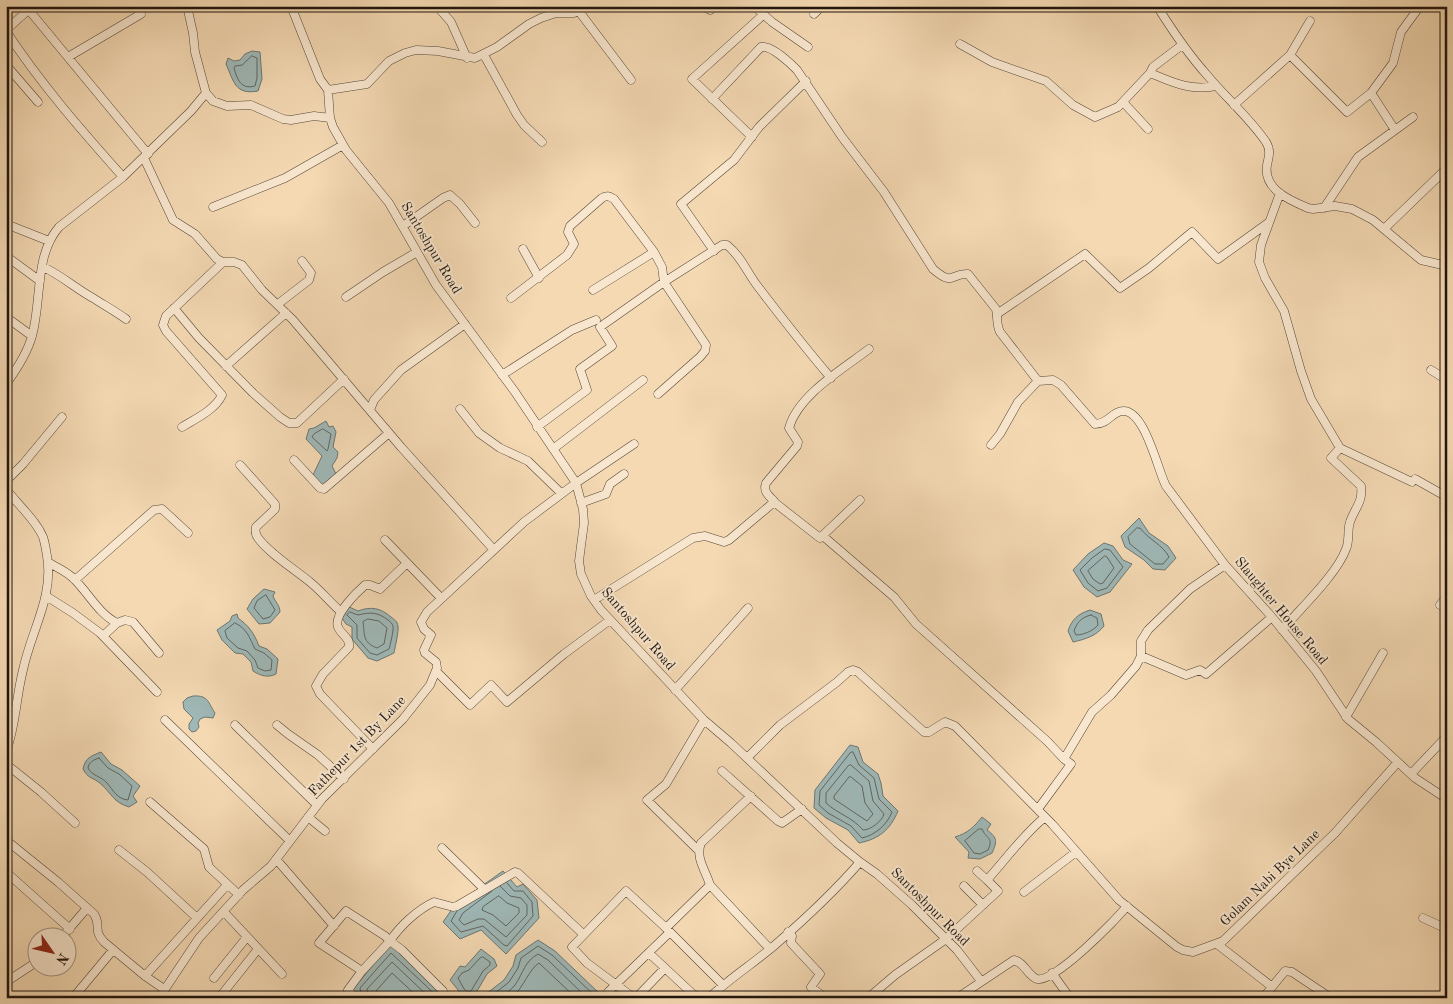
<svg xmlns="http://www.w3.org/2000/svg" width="1453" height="1004" viewBox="0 0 1453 1004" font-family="'Old Standard TT',serif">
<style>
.water{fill:#9fb8b7;stroke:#6c7773}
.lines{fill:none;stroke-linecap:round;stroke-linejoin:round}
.shore{stroke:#5f6662;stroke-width:1}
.street-casing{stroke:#544636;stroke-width:9}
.street{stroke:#f8e6ce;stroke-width:8}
.labels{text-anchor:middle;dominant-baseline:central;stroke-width:4;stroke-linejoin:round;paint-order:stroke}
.street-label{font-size:14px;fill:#1f150d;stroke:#f8e6ce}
</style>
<rect width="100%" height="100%" fill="#f4d9b3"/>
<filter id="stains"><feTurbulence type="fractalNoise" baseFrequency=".004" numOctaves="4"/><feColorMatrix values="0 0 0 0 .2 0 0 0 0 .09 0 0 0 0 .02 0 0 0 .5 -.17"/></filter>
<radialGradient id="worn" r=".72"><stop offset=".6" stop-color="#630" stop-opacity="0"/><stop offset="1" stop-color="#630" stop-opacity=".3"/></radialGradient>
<path class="water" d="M252,51L260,52L262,79L258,91C235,95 234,82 226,64L228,58L234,61L240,60L245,54Z
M326,421L329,427L333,426L336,432L333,447L338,452L337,458L332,466L336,474L326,485L321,484L313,475L322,456L306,439L309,429L314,428Z
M1139,518L1149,533L1168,546L1176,558L1165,570L1153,569L1144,560L1125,547L1121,536Z
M1104,543L1113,546L1123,560L1132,564L1110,592L1097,597L1084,587L1073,570L1088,554Z
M264,589L275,592L273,596C275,602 280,605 280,612L270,623L259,624L247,609L253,599Z
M347,606L358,611C371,606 381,608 391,617C395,620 397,621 398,626C399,631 395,647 394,653L377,661L368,658L352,639V627L346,624L342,618Z
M1090,610L1101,614L1104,626C1096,636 1086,639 1073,642L1068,631C1072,619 1078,614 1090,610Z
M237,614L238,618C249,626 254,633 259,646L267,649L278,659L276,674C268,678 261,676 253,671L251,662L243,654L235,653L222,640L217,630L230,621L232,616Z
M193,696C209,695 208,703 215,713L213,718L205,717L200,719L198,723L199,727L196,731L192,732L189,729V724L193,718L184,709L183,702L187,698Z
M850,745L858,747L863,762L878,774L881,783L883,796L898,811C890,830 879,839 859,843L848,830L826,818L814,808L815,790Z
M101,752L111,764L122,770L140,786L133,796L137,802L129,807C113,802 112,794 101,784C93,777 88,779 83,769C85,758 91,756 101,752Z
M982,817L991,824L987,830C998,838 997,842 992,853L980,859L968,858L969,852L955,837C968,833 974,827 982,817Z
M503,871L517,887L523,884L537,900L539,918L506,954L481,930L460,939L443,922L455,905Z
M538,940L555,951L599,993L606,998H490L486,994L504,980L513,966L516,955Z
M391,944L444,995V998H358L352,990Z
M481,949L494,959L497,966L487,974L473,998C461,997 457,988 450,980L460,966L465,967Z"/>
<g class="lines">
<path class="shore" d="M252,56L257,58V78L255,86C241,90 237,79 234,68L235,66L242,65Z
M323,429L331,434L328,449L327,451L312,437L314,434Z
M1137,528H1140C1148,539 1163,545 1169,557L1163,564H1155L1130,544L1128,537Z
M1105,549L1110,550L1123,567L1107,588L1098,591L1088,583L1080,570L1092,558Z
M1105,556L1107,557L1114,568L1103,583L1100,584L1093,579L1088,571Z
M266,595L275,610L270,617L263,619L254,608L257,601Z
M350,612L358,615C370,612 378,612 388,620C389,621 393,624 393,626C394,629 390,646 389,649L377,655L370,653L357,638V625L347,615Z
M1091,615L1097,618L1098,625C1093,631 1083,635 1076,635L1074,631C1077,622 1082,617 1091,615Z
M368,619L379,621L387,628L384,644L377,648C362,642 365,635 363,622Z
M235,623C247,628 250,639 255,649L264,653L272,660L271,670L265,671L258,668L255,660L247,651L238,648L227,638L225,631Z
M853,752L859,765L874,778L879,799L892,812C887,825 875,835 862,838L851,826L828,813L819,805L820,791L850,753Z
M99,758L108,768L119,774L132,786L128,800C117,799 113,790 107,783C101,776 92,776 88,768C89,762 93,760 99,758Z
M851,765L869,781L873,801L884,814C882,821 871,830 863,830C852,817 838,814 826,803V793L848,766Z
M851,777L862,786L865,803L873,814L867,821L834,799V796L849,777Z
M979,829H982C986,839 994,837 988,850L980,854L974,853L965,841Z
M492,891L463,913L459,920L464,925L478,919H484L506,937L527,915V905L521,898L510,896L500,886
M499,896L507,903L519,908V913L506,926L493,915L482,910L483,907Z
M457,911L451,921L461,932L483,926L504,945L507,946L533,916L532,902L523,891H514L507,883
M483,957L490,962V965L483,971L471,991L468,992L464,989L458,978L462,973L469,970L480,958Z
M362,998L360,988L391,953L439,998
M368,998L367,989L392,962L430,998
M376,998V991L392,973L419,998
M493,998L494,994L509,982L518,968L521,958L538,946L552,955L597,998
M500,998C505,994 511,990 515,985C524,972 524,962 538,954L548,960L587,998
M512,998C523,988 530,968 539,963L576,998"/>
<defs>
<path id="street" d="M187,6L193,33L195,52L206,93L213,101L227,106L251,105L283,119L291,120L314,116L330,118
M291,6L320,79L328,90L330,118L333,127L346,150L389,203L436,285L515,392L576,483L583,509L584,523L579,561L581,574L591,596L601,610L704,720L731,743L837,843L860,862L877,874L912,905L957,950L981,981
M437,6L451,22L467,58
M702,6L710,10L717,6
M754,6L772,22L808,47
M1157,6C1172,30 1188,54 1207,75C1226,98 1249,117 1266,142C1271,150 1269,156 1267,165C1263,189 1289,200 1308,208L1313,209L1335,206L1352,209L1373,220L1421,260L1447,266
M28,9L148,154
M578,10L631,80
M814,14L822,6
M6,30L25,13L28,6
M6,31C40,83 82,131 123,177
M960,44L992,62L1046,81L1073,105L1095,117L1118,107L1150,73L1153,67L1182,45
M484,55L517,115L524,125L542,142
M1290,55L1347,112L1371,93
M68,57L141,14
M6,65L38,102
M1150,73C1174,83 1190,91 1216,86
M328,90L367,84L389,61L405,53L416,50L438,51L475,58L497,47L529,24L541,18L556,13H574L584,6
M712,99L761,47C771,45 790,63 797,70L842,137L884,192L933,269C954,287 950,273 968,274L996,309C998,317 996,324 1000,332L1038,381
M1123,102L1148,129
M1234,105L1290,55L1310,21
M1395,130L1371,93L1393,63L1401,32L1420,6
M752,137L692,79L763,15
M144,158L173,220L195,234L217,259L223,262H234L242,265L262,290L293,320L401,447L494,550
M1280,193L1261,245L1259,262L1265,278L1284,311L1301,371L1311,399L1340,448L1412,482
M213,207L285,178L343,145
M1324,208L1358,157L1413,117
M6,224L49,241
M403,226L443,198L450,195L460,204L475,223
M1384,229L1444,171
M523,249L539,278
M714,251L681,204L734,160L759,127L806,81
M6,256L40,281
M43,267C61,275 75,288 93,298C104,305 115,311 126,319
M593,290L654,252
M346,297L383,272L417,252
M511,298L567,255L574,244L568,232L570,226L602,198C607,195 609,196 614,199L654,252L662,267L664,282L706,345L705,351L700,357L658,394
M278,304L309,280L311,273L302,261
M174,308L199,338L253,393L280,417L289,423H297L344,379
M997,314L1085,254L1120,288L1149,268L1192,232L1218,259L1268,223
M6,317L32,336
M226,366L286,313
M1431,370L1447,380
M502,375L572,330L596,320
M6,384C17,369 27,354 32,336C42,301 34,256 59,227L123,177L191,111L206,93
M460,409L479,433L500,448L528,461L561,493
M370,410L374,400L401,370L465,324
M182,427C195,419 215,410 222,395L166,331L163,325L166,316L223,262
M537,427L587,390L580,369L612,346L600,327L664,282L722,245H727C742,257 747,273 759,288C782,318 806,349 831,378
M991,445L1000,434L1018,402L1038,381L1053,380L1061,385L1095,424C1109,424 1112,411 1123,411C1145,410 1158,471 1166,486L1225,565L1272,617L1316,671L1348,719L1376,742L1415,778L1447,799
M553,449L643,380
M294,460L320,488L324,489L389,433
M240,465L275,504V509L256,527C255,531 255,534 258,538C271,555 293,568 310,582C321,591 330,602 341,612
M1415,479L1447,497
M6,481L23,464L62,417
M6,489C18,505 35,519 43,537C45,543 46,550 47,556C54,597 31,631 23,670C16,697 16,725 6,752
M774,502L820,538L860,500
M581,503L606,494L610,484L624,474
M823,536L894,597L916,624L1047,741L1064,759L1071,764L1038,809
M385,540L441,598
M48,562C57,568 68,572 75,580C89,594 99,614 117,623L125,620L133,622L159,653
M75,580L154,510L162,509L188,533
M46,596L73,613L100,633L157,692
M594,600L693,538L705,536L724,542L729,540L773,503L774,501C768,495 763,491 766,483L797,446L798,442L789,428C798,395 843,369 869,349
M1440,605L1447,596
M1282,630C1301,608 1337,574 1346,549C1350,540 1347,530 1350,522C1355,507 1363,503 1361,486L1331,458L1340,448
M103,636L117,623
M1141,656L1186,675L1200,670L1206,674L1272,617
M436,671L470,705L491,685L507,702L564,654L610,620
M675,690L748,608
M1346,717L1383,653
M165,720L290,841
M235,725L317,805
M277,725L288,734L318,755L344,779
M373,749L320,694L316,686L323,674L349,647C351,638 341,635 338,627C333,615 357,592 365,585H370L380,589L407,563
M747,758L780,725L837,682L848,672L853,670L858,672L924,732H929L945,722L955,726L1052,824L1119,900L1177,947L1183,950L1193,952L1223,941L1335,833L1397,763
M1064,759L1092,712L1111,695L1136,666L1141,656V641L1148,630L1190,589L1225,565
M6,764L41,792L75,823
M722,771L778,821L782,823L802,809
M1411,774L1447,736
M751,796L701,843C695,858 706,871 710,885L770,949
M150,802L204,849L209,867L239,895
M308,817L325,831
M6,840L58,882L94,914C102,926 92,929 104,942L145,976L164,989
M442,848L484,889
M119,850L147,872L197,918
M698,850L647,800L666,784L704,720
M276,859L334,926
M977,871L987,880
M6,872L70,929
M964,886L983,905
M1024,892L1076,852
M224,912L282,974
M1423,918L1447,929
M666,928L710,885
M788,932L792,936L791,943L820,974L811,987L825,998
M63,936L87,908
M1217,944L1271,986
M649,953L697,998
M1052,973L1070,998
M145,976L227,885
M214,978L247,937
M6,982L38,961
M443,991L402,950L390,941C400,926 417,910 434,902L453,907L457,906L515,872L518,873L583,934
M608,992L670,932
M73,998L113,950
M159,998L199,938L243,890L271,866L322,799L403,719L430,685L437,668L436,662L425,653L424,650L431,635L424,629L421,622L427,612L524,522L576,483L634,444
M219,998L258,949
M355,998L348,990L362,971L390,941L385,936L346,911L319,943L362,971
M634,998L587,963L572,947L626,891L666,928L723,985
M636,998L665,968
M709,998C730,978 754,963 775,945C805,919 834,892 860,862
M868,998L895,975L946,939L998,891L987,880C1006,859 1023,835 1045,817
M957,998L1014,960C1024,962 1028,976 1037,979C1053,984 1116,920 1127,906
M1263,998L1285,971L1292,972L1331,998"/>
</defs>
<use href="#street" class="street-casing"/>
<use href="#street" class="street"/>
</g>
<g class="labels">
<g class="street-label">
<text transform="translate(431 248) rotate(59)">Santoshpur Road</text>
<text transform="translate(1281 611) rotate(50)">Slaughter House Road</text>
<text transform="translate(638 629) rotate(49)">Santoshpur Road</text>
<text transform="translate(357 746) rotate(-46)">Fathepur 1st By Lane</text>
<text transform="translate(1270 878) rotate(-44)">Golam Nabi Bye Lane</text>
<text transform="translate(930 907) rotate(45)">Santoshpur Road</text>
</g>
</g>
<rect width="1453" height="1004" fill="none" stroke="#f4d9b3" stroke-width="25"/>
<rect x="8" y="8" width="1438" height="989" fill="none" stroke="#1f150d" stroke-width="2.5"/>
<rect x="12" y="12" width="1428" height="979" fill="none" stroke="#1f150d"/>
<g transform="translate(52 952) rotate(124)"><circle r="24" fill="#f8e6ce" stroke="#a19281"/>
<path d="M0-4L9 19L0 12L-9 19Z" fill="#8f2418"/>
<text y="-8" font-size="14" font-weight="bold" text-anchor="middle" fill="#1f150d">N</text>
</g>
<rect width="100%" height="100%" filter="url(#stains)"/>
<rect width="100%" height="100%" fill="url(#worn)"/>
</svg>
